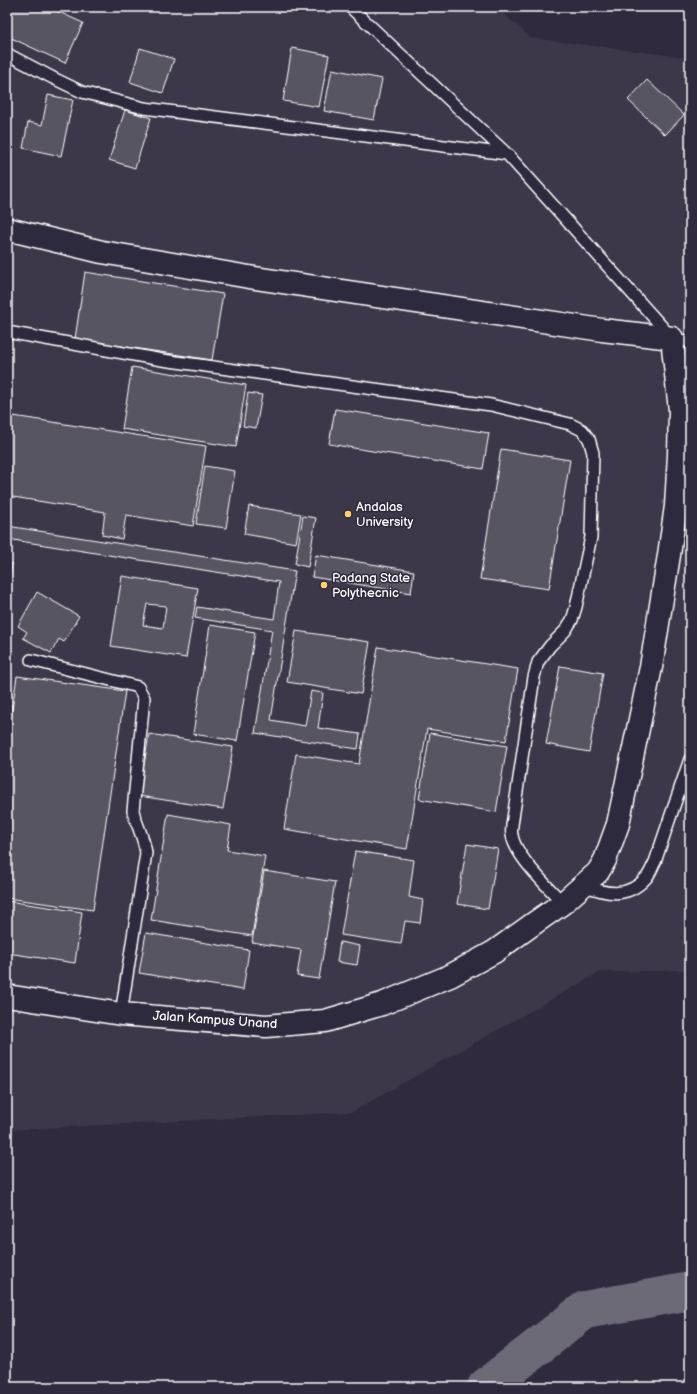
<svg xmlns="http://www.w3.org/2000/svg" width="697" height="1394" viewBox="0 0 697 1394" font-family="'Balsamiq Sans',sans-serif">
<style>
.built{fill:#3c3749}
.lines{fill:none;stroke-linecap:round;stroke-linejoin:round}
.river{stroke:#6d6a77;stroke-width:38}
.building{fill:#595564;stroke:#fff;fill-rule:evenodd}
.service-casing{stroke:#fff;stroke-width:14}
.minor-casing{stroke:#fff;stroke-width:25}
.service{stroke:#2f2a3d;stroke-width:11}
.minor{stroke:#2f2a3d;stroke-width:22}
.poi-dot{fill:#ffd166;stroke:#2f2a3d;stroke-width:1.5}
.labels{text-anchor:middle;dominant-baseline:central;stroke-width:3;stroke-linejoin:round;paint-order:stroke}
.poi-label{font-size:13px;fill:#fff;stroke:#2f2a3d;text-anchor:start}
.street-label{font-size:13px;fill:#fff;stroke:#2f2a3d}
</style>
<rect width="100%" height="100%" fill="#2f2a3d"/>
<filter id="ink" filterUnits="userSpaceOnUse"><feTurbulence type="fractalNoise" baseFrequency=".025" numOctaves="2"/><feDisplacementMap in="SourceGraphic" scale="8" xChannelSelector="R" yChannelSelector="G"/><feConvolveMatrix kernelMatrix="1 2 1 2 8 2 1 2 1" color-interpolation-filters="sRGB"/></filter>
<g filter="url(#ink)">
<path class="built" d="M7,7H496L531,38L690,58V970L600,972L352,1112L7,1130Z"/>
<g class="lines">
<path class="river" d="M486,1387L585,1310L690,1291"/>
</g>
<path class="building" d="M7,7H48L83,23L65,63L7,36Z
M140,48L174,59L163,93L130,82Z
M292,48L329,55L319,107L283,101Z
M332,69L382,79L374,120L324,111Z
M647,80L684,115L665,135L628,100Z
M48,95L73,100L61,156L23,148L28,122L42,125Z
M125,110L151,118L135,168L109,160Z
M85,272L223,294L212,360L75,339Z
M132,367L246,385L236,447L122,429Z
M248,393L262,395L256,428L243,426Z
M335,409L489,433L483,469L329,444Z
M7,415L206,446L193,526L126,515L122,539L102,535L105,512L7,496Z
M501,449L570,460L549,589L480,579Z
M205,466L235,471L226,528L196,524Z
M249,506L301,514L296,543L244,534Z
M303,516L316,518L308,567L295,564Z
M7,526L295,571L271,720L305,726L311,691L323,693L318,728L360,734L358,749L255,733L272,630L195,618L197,607L274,619L279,582L7,539Z
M316,555L414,571L411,593L312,577Z
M7,563L12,564L7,601Z
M122,576L198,588L186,658L111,646ZM147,604L166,606L163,628L143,625Z
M37,592L79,616L64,642L59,639L51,653L23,638L27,632L18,626Z
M210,625L255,632L237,741L193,734Z
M296,631L370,642L361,694L287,682Z
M378,647L518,669L506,741L427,729L407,849L284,829L296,754L359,764Z
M560,666L603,673L589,752L546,744Z
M17,676L125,691L93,910L7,898V742Z
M7,704L11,705L8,719H7Z
M430,733L507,746L496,812L419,799Z
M149,734L233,747L223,809L139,796Z
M168,814L231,825L227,850L265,856L252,936L151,920Z
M467,844L498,849L488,909L457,904Z
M355,851L414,860L409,897L423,900L420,923L405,921L401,944L341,935Z
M264,871L335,882L319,979L297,976L301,950L252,942Z
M7,901L82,912L75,963L7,953Z
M146,933L249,950L243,990L139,973Z
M340,942L360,946L357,965L337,962Z"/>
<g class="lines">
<defs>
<path id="service" d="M350,7L507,154L672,338L690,342
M7,54L53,78L82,92L144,108L507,154
M7,332L162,360L491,405L570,424L582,430L589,439L593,453L591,537L576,607L572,620L565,631L550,646L538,662L534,677L512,825C512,828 511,832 512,835C515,856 548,887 563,903
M31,660L138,687L144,698L133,811C137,826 144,838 146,853L121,1014
M583,885C606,894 627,899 646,878C650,874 652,867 655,862L690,759"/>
<path id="minor" d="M7,229L102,252L255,278L602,330L672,338L680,410L679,455L676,506L669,555L651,667L618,824L605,860L598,872L563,903L533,924L494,952L450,976L382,1004L325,1021L266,1026L121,1014L7,996"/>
</defs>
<use href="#service" class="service-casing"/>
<use href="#minor" class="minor-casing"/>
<use href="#service" class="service"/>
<use href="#minor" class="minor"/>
</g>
</g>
<g class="poi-dot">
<circle cx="348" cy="514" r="4"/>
<circle cx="324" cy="585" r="4"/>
</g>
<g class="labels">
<g class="poi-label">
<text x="356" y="507">Andalas<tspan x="356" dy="15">University</tspan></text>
<text x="332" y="578">Padang State<tspan x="332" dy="15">Polythecnic</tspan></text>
</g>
<g class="street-label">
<text transform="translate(215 1020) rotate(4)">Jalan Kampus Unand</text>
</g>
</g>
<rect width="697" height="1394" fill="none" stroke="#2f2a3d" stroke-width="24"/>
<rect x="12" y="12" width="673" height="1370" fill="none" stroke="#fff" stroke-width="1.5" filter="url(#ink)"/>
</svg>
